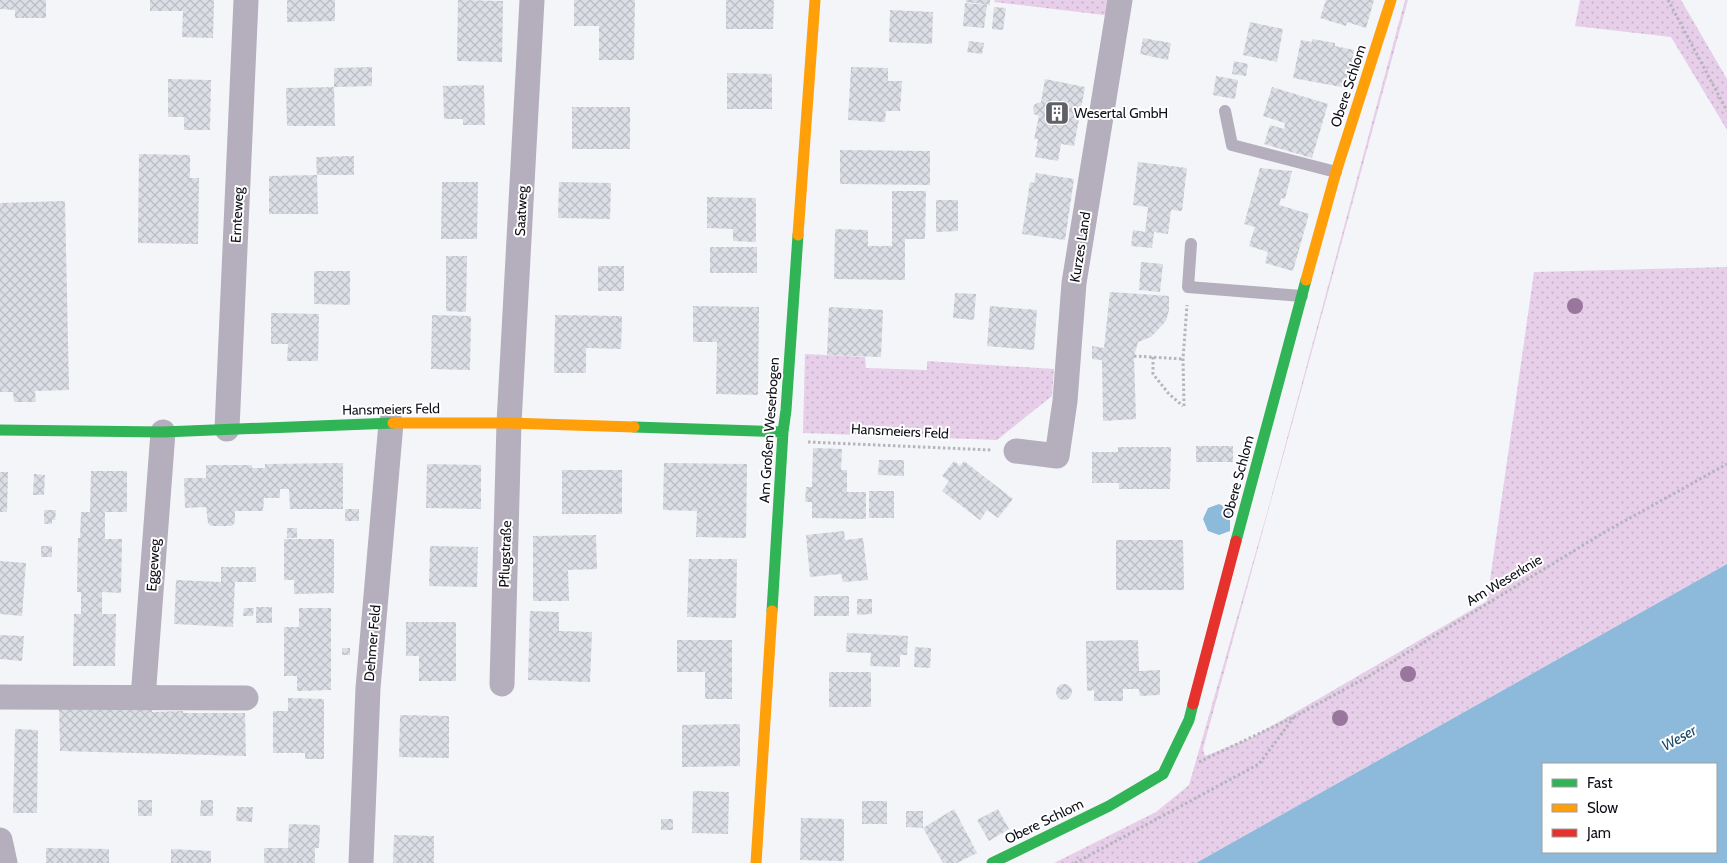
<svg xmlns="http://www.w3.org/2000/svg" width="1727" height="863" viewBox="0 0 1727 863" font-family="Cabin,sans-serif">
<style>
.grass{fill:url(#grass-dots)}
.water{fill:#8db9da;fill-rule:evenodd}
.building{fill:url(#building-cross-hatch)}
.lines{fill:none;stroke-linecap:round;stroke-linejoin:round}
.path{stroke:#b6b4bd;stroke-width:3;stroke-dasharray:2.5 2.5;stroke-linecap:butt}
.lane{stroke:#b4aebd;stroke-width:12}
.street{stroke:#b4aebd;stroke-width:25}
.fast{stroke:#30b455;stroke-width:11}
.slow{stroke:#ff9f0a;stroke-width:11}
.jam{stroke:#e5322d;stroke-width:11}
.tree{fill:#99779d}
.labels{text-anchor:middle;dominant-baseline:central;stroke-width:4;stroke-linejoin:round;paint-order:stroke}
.street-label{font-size:14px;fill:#0f0f19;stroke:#fff}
.poi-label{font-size:14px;fill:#0f0f19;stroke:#fff;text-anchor:start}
.water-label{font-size:15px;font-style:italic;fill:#194969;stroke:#fff}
</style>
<defs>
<pattern id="grass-dots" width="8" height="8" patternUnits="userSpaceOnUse" patternTransform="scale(1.25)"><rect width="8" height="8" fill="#e7cfe9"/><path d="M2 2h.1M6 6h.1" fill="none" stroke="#c5b1c7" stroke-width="1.8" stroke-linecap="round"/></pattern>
<pattern id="building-cross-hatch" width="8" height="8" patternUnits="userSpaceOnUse" patternTransform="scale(1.25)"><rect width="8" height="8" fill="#dbdee5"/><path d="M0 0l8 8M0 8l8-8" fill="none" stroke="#bbbdc4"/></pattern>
</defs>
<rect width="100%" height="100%" fill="#f4f5f9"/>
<path class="grass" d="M995,0H1114L1112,16L994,2Z
M1405,0H1408L1203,749L1205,756L1251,738L1487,601L1534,272L1727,267V564L1196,863H1054L1156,812L1189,785L1267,513Z
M1580,0H1681L1727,79V130L1671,37L1575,26Z
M805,354L865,357L866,368L927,370V361L1054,369L1052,396L997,440L803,433Z"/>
<path class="water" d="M1219,504L1230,509V531L1219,535L1208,531L1203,519L1208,508Z
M1727,564V863H1196ZM1716,764V852H1543V764Z"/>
<path class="building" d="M0,0H46V18H15V10L0,9Z
M150,0H214L213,38L182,37L183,11H150Z
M287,0H335V21L287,22Z
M458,0L503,1L502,62L457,61Z
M574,0H635L634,60H599V26H574Z
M726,0H774L773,29H726Z
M966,0H990V5L966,2Z
M1326,0H1374L1366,28L1347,22L1346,26L1320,18Z
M965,3L987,5L984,28L963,26Z
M994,7L1006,8L1003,30L992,29Z
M890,10L933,12L932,44L889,42Z
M1250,22L1283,29L1277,62L1243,55Z
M1143,38L1171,43L1168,60L1140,54Z
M1312,39L1335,43V46L1354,50L1347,88L1293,78L1301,40L1312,42Z
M969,41L984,43L982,54L967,52Z
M1234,61L1248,64L1246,76L1232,74Z
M372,67V86L334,87V68Z
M851,67L888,68V81H902L900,111H886L885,122L848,120Z
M727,73L772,74V109H727Z
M1216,76L1238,80L1235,99L1213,95Z
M168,79L211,80L210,130H184V117H168Z
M1045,79L1085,87L1074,146L1061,144L1058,161L1035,157L1038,139H1034L1039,116L1034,114L1033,108L1035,104L1041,102Z
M484,85L485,125H463V119H444L443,86Z
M334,87L335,126H287L286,88Z
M1272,87L1328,104L1312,158L1264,144L1270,125L1284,129L1285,123L1263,116Z
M572,107H630V149H572Z
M840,150L930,151V185L840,184Z
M139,154L190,155V178H199L198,244L138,243Z
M354,156V175H317L316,157Z
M1138,162L1187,168L1182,211L1171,210L1168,234L1154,232L1152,248L1131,246L1133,230L1145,232L1148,207L1133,205Z
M1260,168L1292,171L1285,199L1281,198L1279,205L1309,214L1293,271L1265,263L1268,252L1249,246L1255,227L1244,224Z
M1036,173L1074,179L1065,240L1022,234L1030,182L1034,183Z
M317,175L318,214H269V176Z
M442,182H478L477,239H441Z
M559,182L611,183L610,219L558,218Z
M892,191H926L925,239H905V280L834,279L835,229L868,230V246H892Z
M707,197L756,198V242L733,241V229L707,228Z
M936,200H958V231L936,232Z
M65,201L69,390L35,391L36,402H14L13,392H0V203Z
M710,247H757V273H710Z
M446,256H467L466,312L446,311Z
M1141,262L1163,264L1160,292L1139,290Z
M598,266H624V291H598Z
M314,271H350V305L314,304Z
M1110,292L1169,296V310L1166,321L1151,337L1138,342L1134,356L1136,419L1103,421L1102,360L1092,359V346L1104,348Z
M955,293L976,294L974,320L953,318Z
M693,306L759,307L758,395L716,394L717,342H693Z
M990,306L1037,310L1034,350L987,346Z
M829,307L883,310L881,357L827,355Z
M271,313L319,314L318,361H287L288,344H271Z
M432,315L471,316L470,370L431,369Z
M555,315L622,316L621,349L586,348V373H554Z
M1196,446H1233V462H1196Z
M1118,447H1171L1170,489H1119V483H1092V452H1118Z
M813,448L842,449L841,470H847V492H866V519L812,518V502H805L806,487H812Z
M879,460H904V476L878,475Z
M954,461L960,466L964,461L1013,499L998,518L987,510L980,520L942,491L949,481L942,476Z
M343,463V509H290L289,489H280V498H264L263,511H235V522L232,526H211L208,523L206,507L185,508L184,478H206V465H252V468H265V464Z
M664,463L747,464L746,538L696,537L697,511L663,510Z
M427,464L481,465V509L426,508Z
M562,470H622V514H562Z
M91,471H127V512H105V539H122L121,593L102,592V614H116L115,666H73L74,614H81V592H77L78,538H80L81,512H90Z
M0,472H8L7,512H0Z
M34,474L45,475L44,495H33Z
M869,491H894V518H869Z
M345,509H359V521H345Z
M44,510H56L55,520H52V524H44Z
M287,528H297V538H287Z
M844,531L845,540L863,538L868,580L843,582L841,574L810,577L806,535Z
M596,535L597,569L568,570L569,601H533V536Z
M284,539H334V593L294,594V580H284Z
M1116,540H1183L1184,590H1116Z
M41,546H52V557H41Z
M430,546L478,547L477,587L429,586Z
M689,559H737L736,618L687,617Z
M0,561L26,563L22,616L0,614Z
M221,567H256V582H235L233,627L174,624L176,580L221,582Z
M814,596H849V616H814Z
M857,599H872V614L857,615Z
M256,607H272V623H256Z
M244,608H254L253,616H243Z
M299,608H331V690L297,691V676H284V627H299Z
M530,611L559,612V631L592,632L590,682L528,680Z
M406,622H456V681H419V656H406Z
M847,633L908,636L907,655H900V667L870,666L871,653L846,652Z
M0,635L24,636L22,661L0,659Z
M677,640H732V699H705V672H677Z
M1138,640L1139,671L1160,670V695L1140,696L1139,689H1123V701H1094V690L1087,691L1086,641Z
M915,647L931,648L930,668L914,667Z
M342,648H350V655H342Z
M829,672H871V707H829Z
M1056 692a8 8 0 1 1 16 0a8 8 0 1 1-16 0Z
M288,698L324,699V759H305V753H273V711H288Z
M59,709L152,710V712L183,711V713H245L246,756L60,751Z
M400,715L449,716V758L399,757Z
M740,724V766L682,767V725Z
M15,729L38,730L37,813H13Z
M693,791L729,792L728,834L692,833Z
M138,800H152V816H138Z
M201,800H213V816H200Z
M862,801H887V824H862Z
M237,807H253L252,822L236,821Z
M954,809L977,853L957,863H943L923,828Z
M998,809L1009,829L989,841L977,820Z
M906,811H923V828L906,827Z
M801,818L844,819V861L800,860Z
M661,819H673V830H661Z
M289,824L320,825L319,848H315V863H264V848H288Z
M394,835L434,836V863H393Z
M46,848L109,849V863H46Z
M171,849L211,851V863H171Z"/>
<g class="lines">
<path class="path" d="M1668,0L1727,111
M1134,356L1183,359
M1153,357V374L1169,394L1183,406
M1184,406L1183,359L1187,305
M808,442L991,450
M1199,762L1294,717L1369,676L1603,533L1727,464
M1075,863L1259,764L1294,717"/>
<path class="lane" d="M1225,111L1232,145L1336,172
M1191,244L1188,287L1302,296"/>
<path class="street" d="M227,429L246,0
M1016,451L1057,456L1065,401L1074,283L1120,0
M502,684L509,423L532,0
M0,697L246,698
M143,698L163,432
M0,840L5,863
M361,863L368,688L391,423"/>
<path class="fast" d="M634,427L783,432
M0,430L163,432L393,423
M1236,541L1306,280
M772,611L783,432L786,410L798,235
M992,863L1109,806L1163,774L1189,720L1193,704"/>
<path class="slow" d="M798,235L815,0
M1306,280L1336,172L1391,0
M393,423H509L634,427
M756,863L772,611"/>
<path class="jam" d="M1193,704L1236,541"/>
</g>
<g class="tree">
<circle cx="1575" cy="306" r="8"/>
<circle cx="1408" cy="674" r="8"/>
<circle cx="1340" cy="718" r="8"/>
</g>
<defs>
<symbol id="building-square" viewBox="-11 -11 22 22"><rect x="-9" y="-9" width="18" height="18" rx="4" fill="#5f6067" stroke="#fff"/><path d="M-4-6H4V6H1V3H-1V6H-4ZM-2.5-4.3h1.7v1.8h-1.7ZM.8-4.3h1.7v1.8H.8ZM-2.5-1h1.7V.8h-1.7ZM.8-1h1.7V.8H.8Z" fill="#fff"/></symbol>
</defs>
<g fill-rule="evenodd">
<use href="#building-square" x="1043" y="99" width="28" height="28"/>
</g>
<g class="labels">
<g class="street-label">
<text transform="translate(1348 86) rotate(-72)">Obere Schlom</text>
<text transform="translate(521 211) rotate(-87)">Saatweg</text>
<text transform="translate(237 215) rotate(-87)">Ernteweg</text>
<text transform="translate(1080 247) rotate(-81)">Kurzes Land</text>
<text transform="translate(391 409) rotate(-1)">Hansmeiers Feld</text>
<text transform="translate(769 430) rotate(-86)">Am Großen Weserbogen</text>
<text transform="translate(900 431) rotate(3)">Hansmeiers Feld</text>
<text transform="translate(1238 477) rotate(-75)">Obere Schlom</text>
<text transform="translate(505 554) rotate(-88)">Pflugstraße</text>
<text transform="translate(153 565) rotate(-86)">Eggeweg</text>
<text transform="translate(1504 580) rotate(-31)">Am Weserknie</text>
<text transform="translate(372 643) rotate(-85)">Dehmer Feld</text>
<text transform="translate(1044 821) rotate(-26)">Obere Schlom</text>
</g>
<g class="poi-label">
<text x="1074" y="113">Wesertal GmbH</text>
</g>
<g class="water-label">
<text transform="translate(1679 738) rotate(-29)">Weser</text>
</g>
</g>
<rect x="1542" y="763" width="175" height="90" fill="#ffffff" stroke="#9f9fa3"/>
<rect x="1552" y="779" width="25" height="8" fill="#30b455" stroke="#9f9fa3"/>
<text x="1587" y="788" font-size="15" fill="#0f0f19">Fast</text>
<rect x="1552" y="804" width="25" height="8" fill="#ff9f0a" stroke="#9f9fa3"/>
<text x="1587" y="813" font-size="15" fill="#0f0f19">Slow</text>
<rect x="1552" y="829" width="25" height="8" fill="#e5322d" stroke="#9f9fa3"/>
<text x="1587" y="838" font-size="15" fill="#0f0f19">Jam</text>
</svg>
